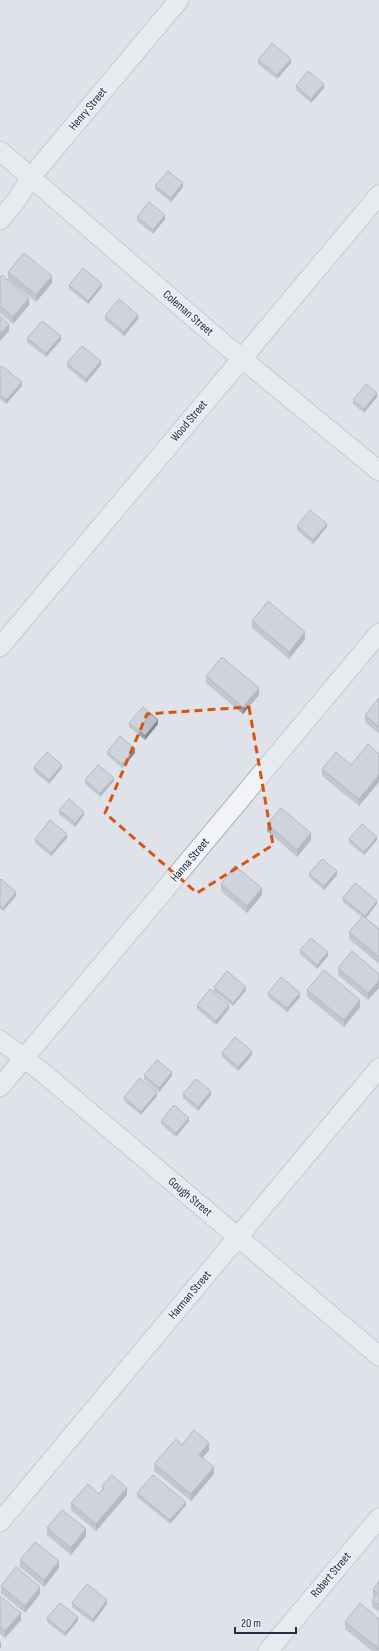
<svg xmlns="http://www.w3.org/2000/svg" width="379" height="1651" viewBox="0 0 379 1651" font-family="'Sofia Sans Condensed',sans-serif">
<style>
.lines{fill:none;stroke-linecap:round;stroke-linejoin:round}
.minor-casing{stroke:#a8acb7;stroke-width:21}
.minor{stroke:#f2f3f7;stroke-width:19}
.wall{fill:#a1a5af}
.shaded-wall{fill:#83868f}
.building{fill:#bbc0cc;stroke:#83868f}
.marked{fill:none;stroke:#d55511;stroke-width:3;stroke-dasharray:8 5;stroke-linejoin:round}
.labels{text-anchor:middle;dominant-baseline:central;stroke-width:3;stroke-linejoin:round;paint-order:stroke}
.street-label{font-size:12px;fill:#262d42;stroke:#eef1f7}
</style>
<rect width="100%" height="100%" fill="#dfe2e9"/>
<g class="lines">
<defs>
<path id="minor" d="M0,151L223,343L379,471
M0,220L16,201L31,177L179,0
M0,647L379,195
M0,1040L42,1072L379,1356
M0,1087L379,633
M0,1522L379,1068
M268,1651L379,1518"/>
</defs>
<use href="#minor" class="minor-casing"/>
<use href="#minor" class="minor"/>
</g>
<path class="wall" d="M258,60L291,63L277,79L258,64Z
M296,86L324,88L311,103L296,90Z
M155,186L183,187L171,202L155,189Z
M137,217L165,219L153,234L137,221Z
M8,272L52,283L36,302L8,279Z
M0,277L29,305L13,324L0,313Z
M69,285L102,287L88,304L69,289Z
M105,316L138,319L124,336L105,320Z
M27,338L61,340L46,357L27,342Z
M67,363L101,365L86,383L67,367Z
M0,368L22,386L6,404L0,399Z
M377,397L364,413L353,404V400Z
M297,526L327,527L313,544L297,530Z
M252,621L305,639L289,659L252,628Z
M206,676L259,695L243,714L206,683Z
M379,698V734L365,722V715Z
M129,723L158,724L145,740L129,727Z
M107,752L135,753L122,768L107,755Z
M379,754L359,806L322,776V769L351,765Z
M34,767L62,768L49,784L34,771Z
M85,780L114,781L100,797L85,784Z
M59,810L84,815L75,827L59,814Z
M267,824L311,840L297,857L267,831Z
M67,838L51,856L35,843V839Z
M349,839L377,840L364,855L349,843Z
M309,874L337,875L324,890L309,877Z
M0,880L16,896L3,911L0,909Z
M221,884L262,895L247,913L221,891Z
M343,898L377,904L366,918L379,929V964L349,939V932L362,917L343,902Z
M300,950L328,956L317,969L300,954Z
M338,968L379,974L368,1000L338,975Z
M214,987L246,990L233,1006L214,991Z
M307,990L360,1007L344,1027L307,997Z
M268,993L300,997L287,1012L268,997Z
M197,1005L229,1009L216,1025L197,1009Z
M222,1053L252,1055L238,1071L222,1057Z
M144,1075L172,1076L159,1092L144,1079Z
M183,1094L211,1095L198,1111L183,1098Z
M157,1096L141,1115L124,1101V1097Z
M161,1121H189L176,1137L161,1124Z
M182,1445L209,1450L202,1458L214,1474L191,1501L154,1471V1464Z
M102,1486L127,1495L96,1531L71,1510V1503L99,1494L102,1491Z
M137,1493L186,1505L170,1524L137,1497Z
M47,1528L86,1536L71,1555L47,1535Z
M20,1560L59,1568L44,1587L20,1567Z
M379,1581V1612L372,1607V1600L374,1597L373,1596V1589Z
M1,1586L40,1594L25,1613L1,1593Z
M0,1596L21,1620L5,1638L0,1634Z
M72,1603L107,1604L93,1623L72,1607Z
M47,1618L78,1621L65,1636L47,1622Z
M379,1619V1651H372L345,1629V1622Z"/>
<path class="shaded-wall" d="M291,59V63L277,79V75Z
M324,84V88L311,103V99Z
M183,183V187L171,202V198Z
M165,215V219L153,234V230Z
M52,276V283L36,302V295Z
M102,284V287L88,304V301Z
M29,298V305L13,324V317Z
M138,315V319L124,336V332Z
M9,324V331L0,341V334Z
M61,336V340L46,357V353Z
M101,361V365L86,383V379Z
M22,382V386L6,404V400Z
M377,393V397L364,413V409Z
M327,524V527L313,544V540Z
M305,632V639L289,659V652Z
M259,688V695L243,714V707Z
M158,720V724L145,740V736Z
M135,749V753L122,768V764Z
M62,765V768L49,784V780Z
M379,775V782L359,806V799Z
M114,778V781L100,797V793Z
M84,812V815L75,827V823Z
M311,833V840L297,857V850Z
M67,834V838L51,856V853Z
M377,837V840L364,855V852Z
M337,871V875L324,890V886Z
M262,888V895L247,913V906Z
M16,892V896L3,911V908Z
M377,901V904L365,919V916Z
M328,952V956L317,969V965Z
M379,981V988L368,1000V993Z
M246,987V990L233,1006V1003Z
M300,993V997L287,1012V1008Z
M360,1000V1007L344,1027V1020Z
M229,1005V1009L216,1025V1021Z
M252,1051V1055L238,1071V1067Z
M172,1072V1076L159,1092V1088Z
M211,1091V1095L198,1111V1107Z
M157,1092V1096L141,1115V1112Z
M189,1118V1121L176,1137V1133Z
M209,1443V1450L199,1462V1455Z
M214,1467V1474L191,1501V1494Z
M127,1488V1495L96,1531V1524Z
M186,1502V1505L170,1524V1520Z
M86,1529V1536L71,1555V1548Z
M59,1561V1568L44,1587V1580Z
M40,1587V1594L25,1613V1606Z
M107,1600V1604L93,1623V1619Z
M21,1613V1620L5,1638V1631Z
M78,1617V1621L65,1636V1633Z
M1,1641V1648L0,1649V1642Z"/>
<path class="building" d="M272,43L291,59L277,75L258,60Z
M308,71L324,84L311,99L296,86Z
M168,171L183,183L171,198L155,186Z
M149,202L165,215L153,230L137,217Z
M24,253L52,276L36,295L8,272Z
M83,268L102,284L88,301L69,285Z
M2,275L29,298L13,317L0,306V277Z
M119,299L138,315L124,332L105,316Z
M0,316L9,324L0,334Z
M42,321L61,336L46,353L27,338Z
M82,346L101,361L86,379L67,363Z
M2,366L22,382L6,400L0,395V368Z
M366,384L377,393L364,409L353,400Z
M310,510L327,524L313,540L297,526Z
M268,601L305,632L289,652L252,621Z
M222,657L259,688L243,707L206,676Z
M379,698V727L365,715Z
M143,707L158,720L145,736L129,723Z
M120,736L135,749L122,764L107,752Z
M368,744L379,754V775L359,799L322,769L336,752L351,765Z
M47,752L62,765L49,780L34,767Z
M98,765L114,778L100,793L85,780Z
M69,799L84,812L75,823L59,810Z
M281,808L311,833L297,850L267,824Z
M50,820L67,834L51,853L35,839Z
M362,824L377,837L364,852L349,839Z
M322,859L337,871L324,886L309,874Z
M235,866L262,888L247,906L221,884Z
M1,879L16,892L3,908L0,905V880Z
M355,883L377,901L365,916L343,898Z
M363,916L379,929V957L349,932Z
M311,938L328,952L317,965L300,950Z
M352,951L379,974V981L368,993L338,968Z
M324,970L360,1000L344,1020L307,990Z
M227,971L246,987L233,1003L214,987Z
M281,977L300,993L287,1008L268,993Z
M210,989L229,1005L216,1021L197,1005Z
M235,1037L252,1051L238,1067L222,1053Z
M157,1060L172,1072L159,1088L144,1075Z
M140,1078L157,1092L141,1112L124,1097Z
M196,1079L211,1091L198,1107L183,1094Z
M174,1105L189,1118L176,1133L161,1121Z
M194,1430L209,1443L199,1455L214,1467L191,1494L154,1464L176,1439L182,1445Z
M112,1475L127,1488L96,1524L71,1503L88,1484L99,1494L104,1488L102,1486Z
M153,1475L186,1502L170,1520L137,1493Z
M62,1510L86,1529L71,1548L47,1528Z
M35,1542L59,1561L44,1580L20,1560Z
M16,1567L40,1587L25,1606L1,1586Z
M379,1581V1605L372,1600L377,1593L373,1589Z
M87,1584L107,1600L93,1619L72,1603Z
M0,1596L21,1613L5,1631L0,1627Z
M60,1603L78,1617L65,1633L47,1618Z
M360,1603L379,1619V1649L345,1622Z"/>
<path d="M0 0H379V1651H0ZM249,707L273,845L197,893L105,813L147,714Z" fill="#dfe2e9" fill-opacity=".55" fill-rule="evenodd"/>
<path class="marked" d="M249,707L273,845L197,893L105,813L147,714Z"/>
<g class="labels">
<g class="street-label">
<text transform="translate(88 109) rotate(-50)">Henry Street</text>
<text transform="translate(188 313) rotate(41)">Coleman Street</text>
<text transform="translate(189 421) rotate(-50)">Wood Street</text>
<text transform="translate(190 860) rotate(-50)">Hanna Street</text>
<text transform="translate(190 1197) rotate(40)">Gough Street</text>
<text transform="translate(190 1295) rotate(-50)">Harman Street</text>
<text transform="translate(331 1575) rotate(-50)">Robert Street</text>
</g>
</g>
<path d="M235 1627v6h61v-6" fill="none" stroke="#262d42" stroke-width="2"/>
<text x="241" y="1627" font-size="12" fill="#262d42" stroke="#eef1f7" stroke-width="3" paint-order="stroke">20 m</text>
</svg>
